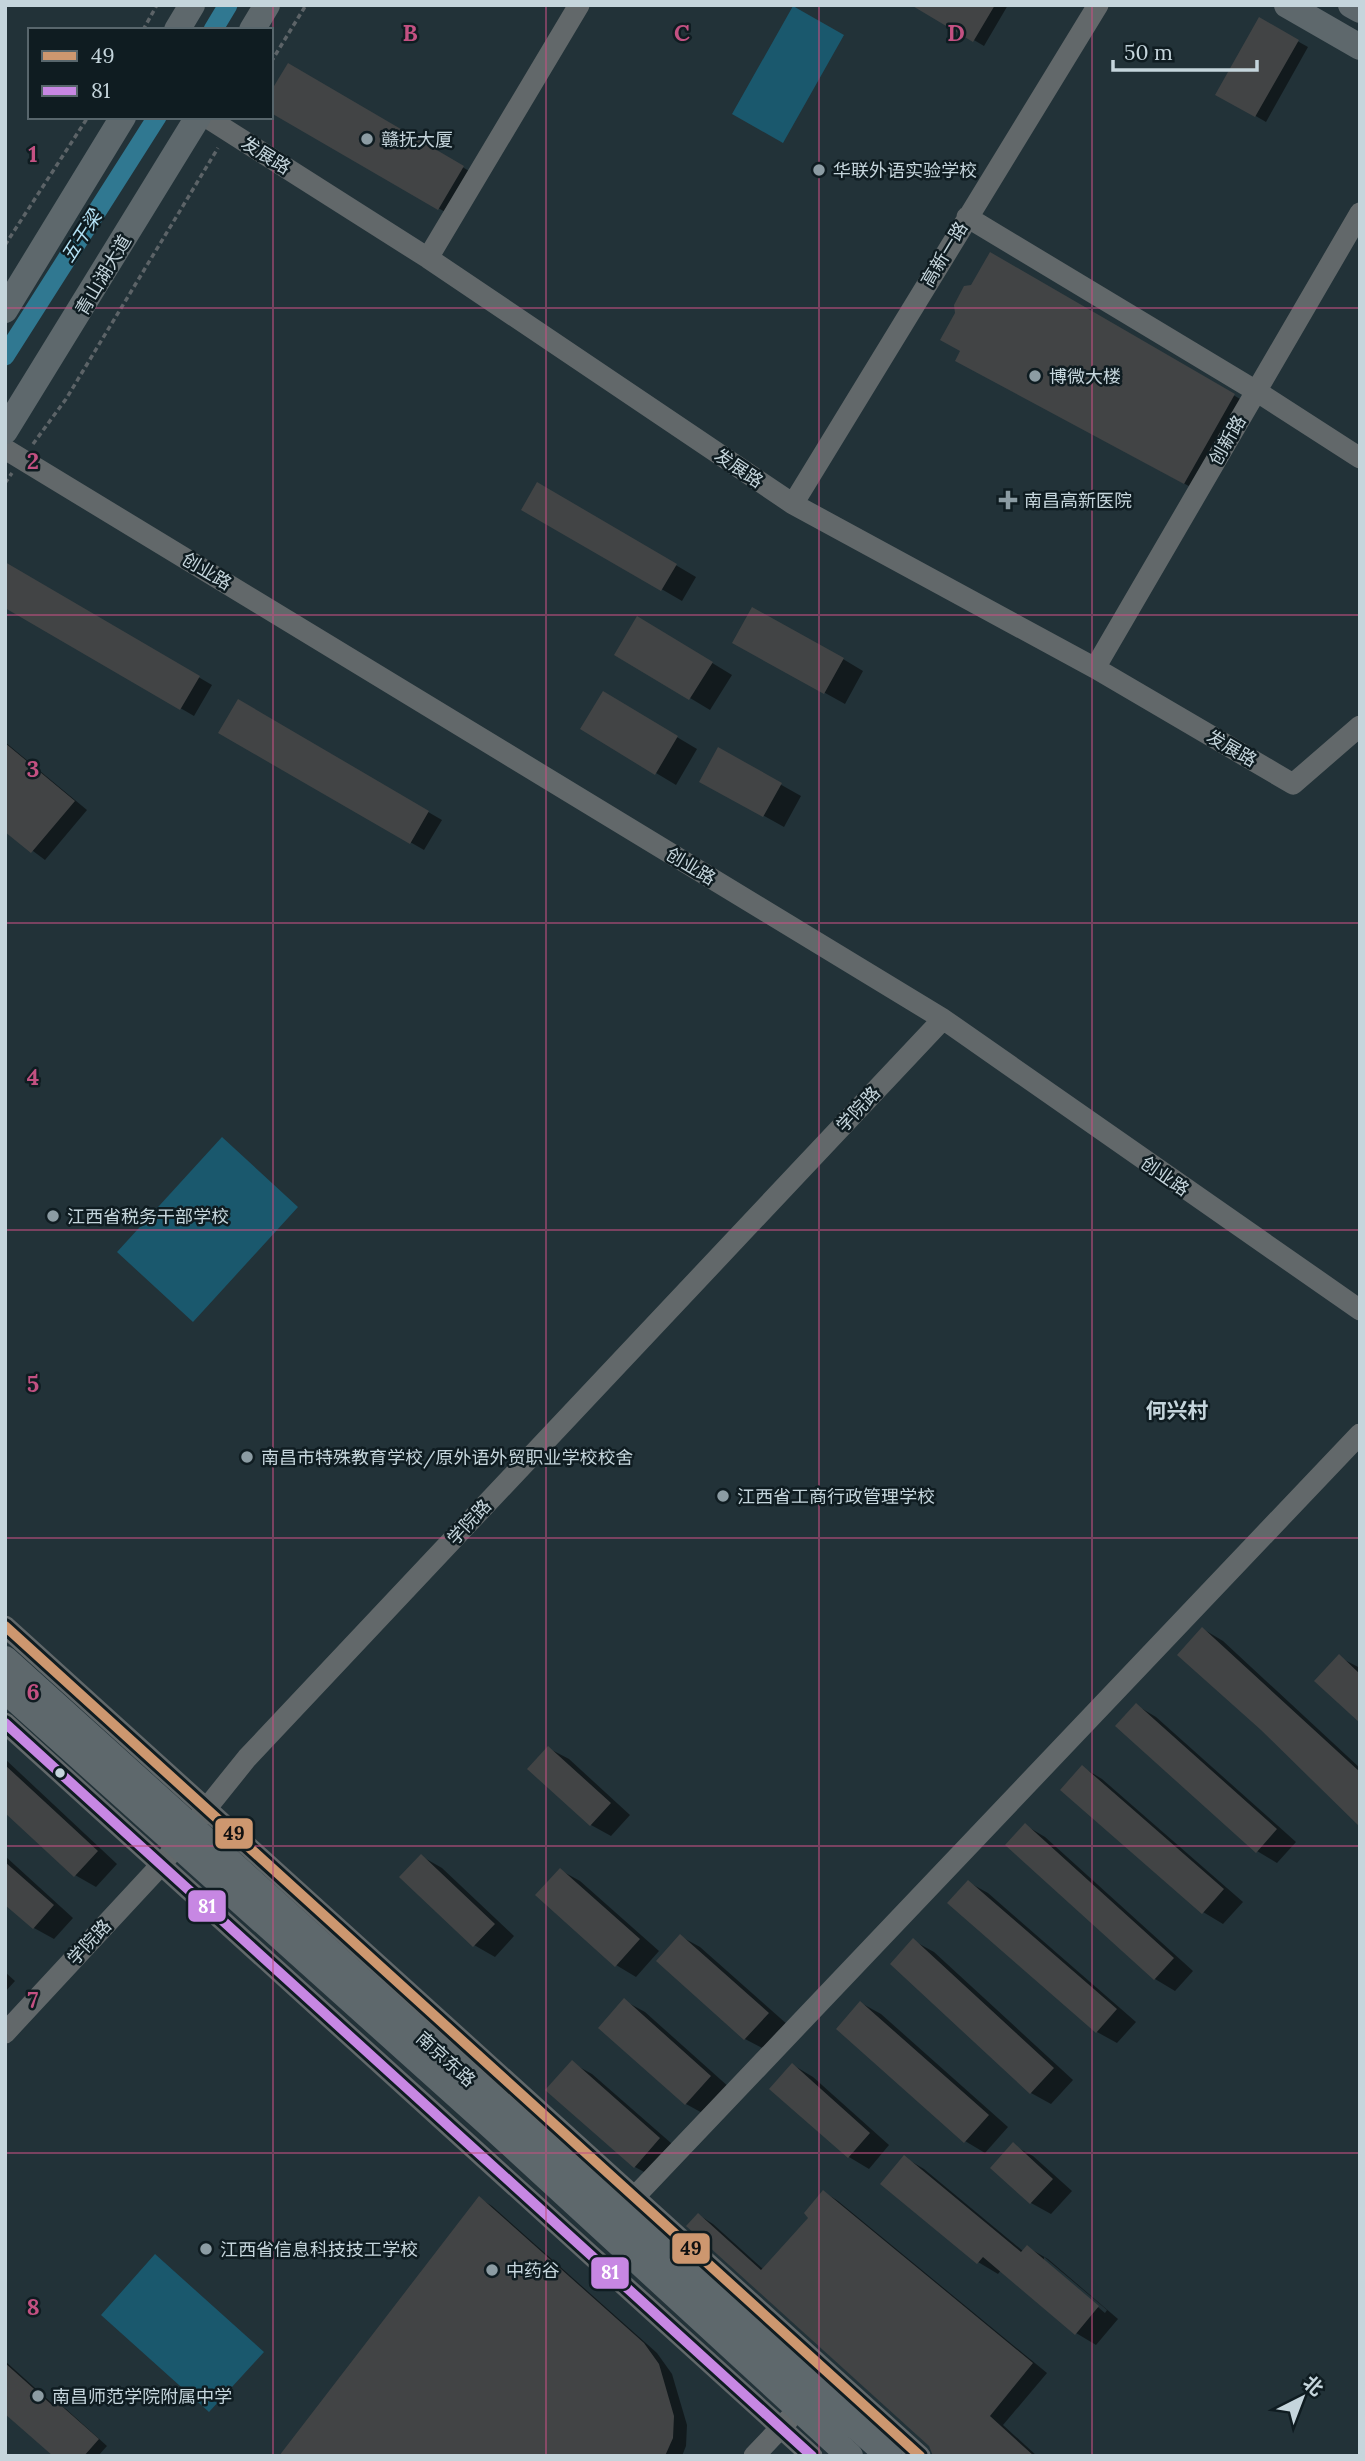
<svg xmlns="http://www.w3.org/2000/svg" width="1365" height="2461" viewBox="0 0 1365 2461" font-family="Lora,'Noto Sans SC',serif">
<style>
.green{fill:#1a586d}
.shadow{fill:#0007;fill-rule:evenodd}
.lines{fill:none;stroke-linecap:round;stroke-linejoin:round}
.canal{stroke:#307891;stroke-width:19}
.building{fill:#424445}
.path{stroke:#5c6367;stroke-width:3.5;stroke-dasharray:5 3.5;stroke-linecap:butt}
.minor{stroke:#62686a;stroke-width:21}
.major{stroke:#5e686c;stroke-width:26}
.bus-1-casing{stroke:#0f1c21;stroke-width:16}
.bus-2-casing{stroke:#0f1c21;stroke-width:16}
.bus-1{stroke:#cd976f;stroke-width:10}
.bus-2{stroke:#c787e3;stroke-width:10}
.grid{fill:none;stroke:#c35182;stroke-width:2;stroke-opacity:0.55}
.poi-dot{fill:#8c9ca3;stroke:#0f1c21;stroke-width:2.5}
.bus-dot{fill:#c5d5dc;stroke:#0f1c21;stroke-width:2.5}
.labels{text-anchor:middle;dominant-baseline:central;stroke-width:5;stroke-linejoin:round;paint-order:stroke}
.poi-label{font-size:18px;fill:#c5d5dc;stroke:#0f1c21;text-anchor:start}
.street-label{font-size:18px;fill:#c5d5dc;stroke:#0f1c21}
.water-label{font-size:19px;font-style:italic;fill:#b3e1f4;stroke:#0f1c21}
.quarter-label{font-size:21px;font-weight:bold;fill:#c5d5dc;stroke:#0f1c21}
.grid-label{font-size:23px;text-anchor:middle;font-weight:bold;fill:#c35182;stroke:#0f1c21;stroke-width:5;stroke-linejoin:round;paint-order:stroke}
.line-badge{stroke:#0f1c21;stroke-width:2.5}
.badge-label{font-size:19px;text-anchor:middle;font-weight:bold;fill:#fff}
.pale-badge-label{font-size:19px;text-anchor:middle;font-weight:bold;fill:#111}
</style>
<rect width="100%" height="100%" fill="#223238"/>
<path class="green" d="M793,6L844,35L783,143L732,114Z
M222,1137L298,1207L193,1322L117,1252Z
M155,2254L264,2352L209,2412L101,2315Z"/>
<path class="shadow" d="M915,5H1008L984,46Z
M1260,20L1308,47L1266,122L1218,94Z
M288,65L476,175L452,216L271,111Z
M990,254L1247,403L1198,491L970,368L962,351L972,287Z
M538,484L696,577L682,601L524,509Z
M6,565L212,685L194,716L5,606Z
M658,630L732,675L710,710L617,654Z
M755,654L843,659L863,671L845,704Z
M238,702L442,820L424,850L220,733Z
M623,705L697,749L676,785L656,773Z
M5,742L87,810L45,860L5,830Z
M719,750L801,796L784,827L701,781Z
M1203,1629L1223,1641L1360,1768V1824Z
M1339,1657L1360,1668V1721Z
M1136,1705L1156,1717L1296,1842L1277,1863L1257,1851Z
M548,1748L569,1759L630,1815L611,1836L591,1825Z
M5,1759L117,1864L96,1887L75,1875L5,1810Z
M1082,1767L1102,1779L1243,1902L1223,1924L1203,1912Z
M1025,1825L1045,1837L1193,1971L1175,1991L1155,1979L1007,1845Z
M5,1856L73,1918L54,1939L34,1928L5,1902Z
M421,1856L442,1868L514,1936L495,1957L474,1945Z
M560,1870L580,1881L659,1951L636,1977L616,1965Z
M968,1882L988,1893L1136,2022L1117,2043L1097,2032Z
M680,1936L700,1947L788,2025L766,2050L745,2039L658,1961Z
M914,1941L934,1952L1073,2080L1051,2104L1031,2093Z
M5,1972L15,1981L5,1992Z
M625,2001L645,2012L730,2088L706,2115L686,2104Z
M861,2003L881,2014L1008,2127L985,2153L965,2141Z
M572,2063L592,2074L679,2150L655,2178L635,2167Z
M793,2065L813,2077L889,2145L869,2169L849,2157Z
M1013,2145L1033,2156L1072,2191L1051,2214L1031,2203Z
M904,2157L924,2169L1024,2252L1027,2247L1048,2259L1118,2319L1096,2345L1076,2333L1001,2270L998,2274L978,2262ZM1044,2257L1107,2310L1105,2313L1044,2262Z
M824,2192L838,2201L1047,2373L1003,2425L1037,2456H933L930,2445L699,2215L713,2224L764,2270L811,2217Z
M479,2198L492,2206L657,2353L672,2374L687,2425L686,2446L682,2456H281Z
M5,2361L54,2405L56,2403L66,2409L107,2446L98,2456H55L5,2412Z"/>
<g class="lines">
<path class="canal" d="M213,30L228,5
M5,356L157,117"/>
</g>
<path class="building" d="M911,5H995L973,42Z
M1259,17L1299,40L1255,117L1215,95Z
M288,63L464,166L438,210L271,113V91Z
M990,252L1235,394L1184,484L955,361L960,351L940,340L955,313L954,305L964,286L971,285Z
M537,482L677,564L661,591L521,510Z
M5,562L200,676L180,710L5,608Z
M752,607L844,658L824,694L732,643Z
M637,616L713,662L689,700L614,655Z
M603,691L678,736L655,775L580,729Z
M238,699L429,811L410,844L218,733Z
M5,743L75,801L31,853L5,832Z
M718,747L782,783L763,817L699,782Z
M1202,1627L1360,1772V1827L1261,1730L1177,1655Z
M1339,1654L1360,1674V1723L1314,1681Z
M1136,1703L1277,1829L1256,1853L1115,1726Z
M548,1746L611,1803L590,1826L527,1769Z
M5,1765L98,1851L74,1877L5,1813Z
M1082,1765L1224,1889L1202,1914L1060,1790Z
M1025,1823L1174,1958L1154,1980L1005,1845Z
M421,1854L495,1924L473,1947L399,1877Z
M5,1862L54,1905L33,1929L5,1905Z
M560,1868L640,1939L615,1967L535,1895Z
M968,1880L1117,2009L1096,2033L947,1903Z
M680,1934L769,2013L744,2040L656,1961Z
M913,1938L1054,2068L1030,2094L890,1964Z
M624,1998L711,2076L685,2105L598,2028Z
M860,2001L989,2115L964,2143L836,2029Z
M572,2060L660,2138L634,2168L545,2090Z
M792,2063L870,2133L848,2158L769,2089Z
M1013,2142L1053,2179L1030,2204L990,2168Z
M904,2155L1021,2252L1027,2245L1099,2306L1075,2335L983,2257L977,2264L880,2184Z
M823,2190L1033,2363L990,2416L1034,2456H933L929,2446L686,2226L698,2213L761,2270L808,2218L804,2213Z
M479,2196L644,2343L659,2364L674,2416L673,2438L665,2456H279Z
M5,2363L52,2405L56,2401L99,2439L84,2456H53L5,2414Z"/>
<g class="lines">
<path class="path" d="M143,30L157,5
M271,62L306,5
M5,245L88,117
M33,444L66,399L218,148
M5,483L12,473"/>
<path class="minor" d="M206,117L428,258L793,504L1095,668L1293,784L1360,726
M967,217L1256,391L1360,458
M428,258L579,5
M5,449L943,1019L1360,1310
M793,504L1098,5
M1095,668L1360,213
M5,1626L920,2456
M5,1723L812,2456
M5,2033L161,1865L247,1758L943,1019
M625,2207L1360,1434
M754,2456L789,2419"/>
<path class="major" d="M1287,5L1360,47
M1351,5L1360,10
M177,30L192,5
M252,30L267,5
M5,310L123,117
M5,431L198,117
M5,1659L889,2456
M5,1690L491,2126L850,2456"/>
<defs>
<path id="bus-1" d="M5,1626L920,2456"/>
<path id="bus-2" d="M5,1723L812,2456"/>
</defs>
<use href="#bus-1" class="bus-1-casing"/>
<use href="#bus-2" class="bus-2-casing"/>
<use href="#bus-1" class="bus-1"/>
<use href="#bus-2" class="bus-2"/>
</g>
<path class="grid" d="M273,5V2456M546,5V2456M819,5V2456M1092,5V2456M5,308H1360M5,615H1360M5,923H1360M5,1230H1360M5,1538H1360M5,1846H1360M5,2153H1360"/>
<g class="poi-dot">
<circle cx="367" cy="139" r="7"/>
<circle cx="819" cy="170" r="7"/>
<circle cx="1035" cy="376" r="7"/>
<path d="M1004.5 489.5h7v7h7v7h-7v7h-7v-7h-7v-7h7z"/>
<circle cx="53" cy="1216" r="7"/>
<circle cx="247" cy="1457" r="7"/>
<circle cx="723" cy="1496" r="7"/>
<circle cx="206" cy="2249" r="7"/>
<circle cx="492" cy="2270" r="7"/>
<circle cx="38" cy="2396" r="7"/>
</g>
<circle class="bus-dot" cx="60" cy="1773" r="6"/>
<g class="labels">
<g class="poi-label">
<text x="381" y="139">赣抚大厦</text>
<text x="833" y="170">华联外语实验学校</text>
<text x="1049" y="376">博微大楼</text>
<text x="1024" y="500">南昌高新医院</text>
<text x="67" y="1216">江西省税务干部学校</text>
<text x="261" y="1457">南昌市特殊教育学校/原外语外贸职业学校校舍</text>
<text x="737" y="1496">江西省工商行政管理学校</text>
<text x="220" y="2249">江西省信息科技技工学校</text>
<text x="506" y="2270">中药谷</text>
<text x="52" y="2396">南昌师范学院附属中学</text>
</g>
<g class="street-label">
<text transform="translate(266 155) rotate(32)">发展路</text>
<text transform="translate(944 254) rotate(-59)">高新一路</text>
<text transform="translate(103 275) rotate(-59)">青山湖大道</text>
<text transform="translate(1227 440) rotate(-60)">创新路</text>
<text transform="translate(739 468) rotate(34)">发展路</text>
<text transform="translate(207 571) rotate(31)">创业路</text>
<text transform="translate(1232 748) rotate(30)">发展路</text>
<text transform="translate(691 866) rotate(31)">创业路</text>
<text transform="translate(858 1109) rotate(-47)">学院路</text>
<text transform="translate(1165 1176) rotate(35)">创业路</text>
<text transform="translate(469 1522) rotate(-47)">学院路</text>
<text transform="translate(89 1942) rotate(-47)">学院路</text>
<text transform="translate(446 2059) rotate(42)">南京东路</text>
</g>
<g class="water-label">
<text transform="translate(81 236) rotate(-57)">五干梁</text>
</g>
<g class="quarter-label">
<text x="1177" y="1410">何兴村</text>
</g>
</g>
<g class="grid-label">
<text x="410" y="41">B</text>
<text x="682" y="41">C</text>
<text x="956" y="41">D</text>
<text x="33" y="162">1</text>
<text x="33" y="469">2</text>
<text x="33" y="777">3</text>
<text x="33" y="1085">4</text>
<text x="33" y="1392">5</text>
<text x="33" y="1700">6</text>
<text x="33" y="2008">7</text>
<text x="33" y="2315">8</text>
</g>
<g class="line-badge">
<rect x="214" y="1817" width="40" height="33" rx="7" fill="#cd976f"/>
<rect x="187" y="1889" width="40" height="34" rx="7" fill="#c787e3"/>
<rect x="671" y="2232" width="40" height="33" rx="7" fill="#cd976f"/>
<rect x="590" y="2256" width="40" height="34" rx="7" fill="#c787e3"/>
</g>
<g class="badge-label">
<text x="207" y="1913">81</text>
<text x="610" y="2279">81</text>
</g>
<g class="pale-badge-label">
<text x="234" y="1840">49</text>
<text x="691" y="2255">49</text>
</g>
<rect width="1365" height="2461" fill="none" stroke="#c5d5dc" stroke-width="14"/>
<rect x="28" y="28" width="245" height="91" fill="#0f1c21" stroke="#58666c" stroke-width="2"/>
<rect x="42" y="51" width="35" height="10" fill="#cd976f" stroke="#58666c" stroke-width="2"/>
<text x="91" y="63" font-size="21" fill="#c5d5dc">49</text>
<rect x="42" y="86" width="35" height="10" fill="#c787e3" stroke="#58666c" stroke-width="2"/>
<text x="91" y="98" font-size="21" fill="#c5d5dc">81</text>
<g transform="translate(1302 2398) rotate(42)" stroke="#0f1c21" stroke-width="5" paint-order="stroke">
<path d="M0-5L12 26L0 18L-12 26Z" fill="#c5d5dc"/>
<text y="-10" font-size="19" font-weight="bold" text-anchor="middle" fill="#c5d5dc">北</text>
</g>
<path d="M1113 60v10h144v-10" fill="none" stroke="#c5d5dc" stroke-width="3.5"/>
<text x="1124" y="60" font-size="21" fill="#c5d5dc" stroke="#0f1c21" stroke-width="5" paint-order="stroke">50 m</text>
</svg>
